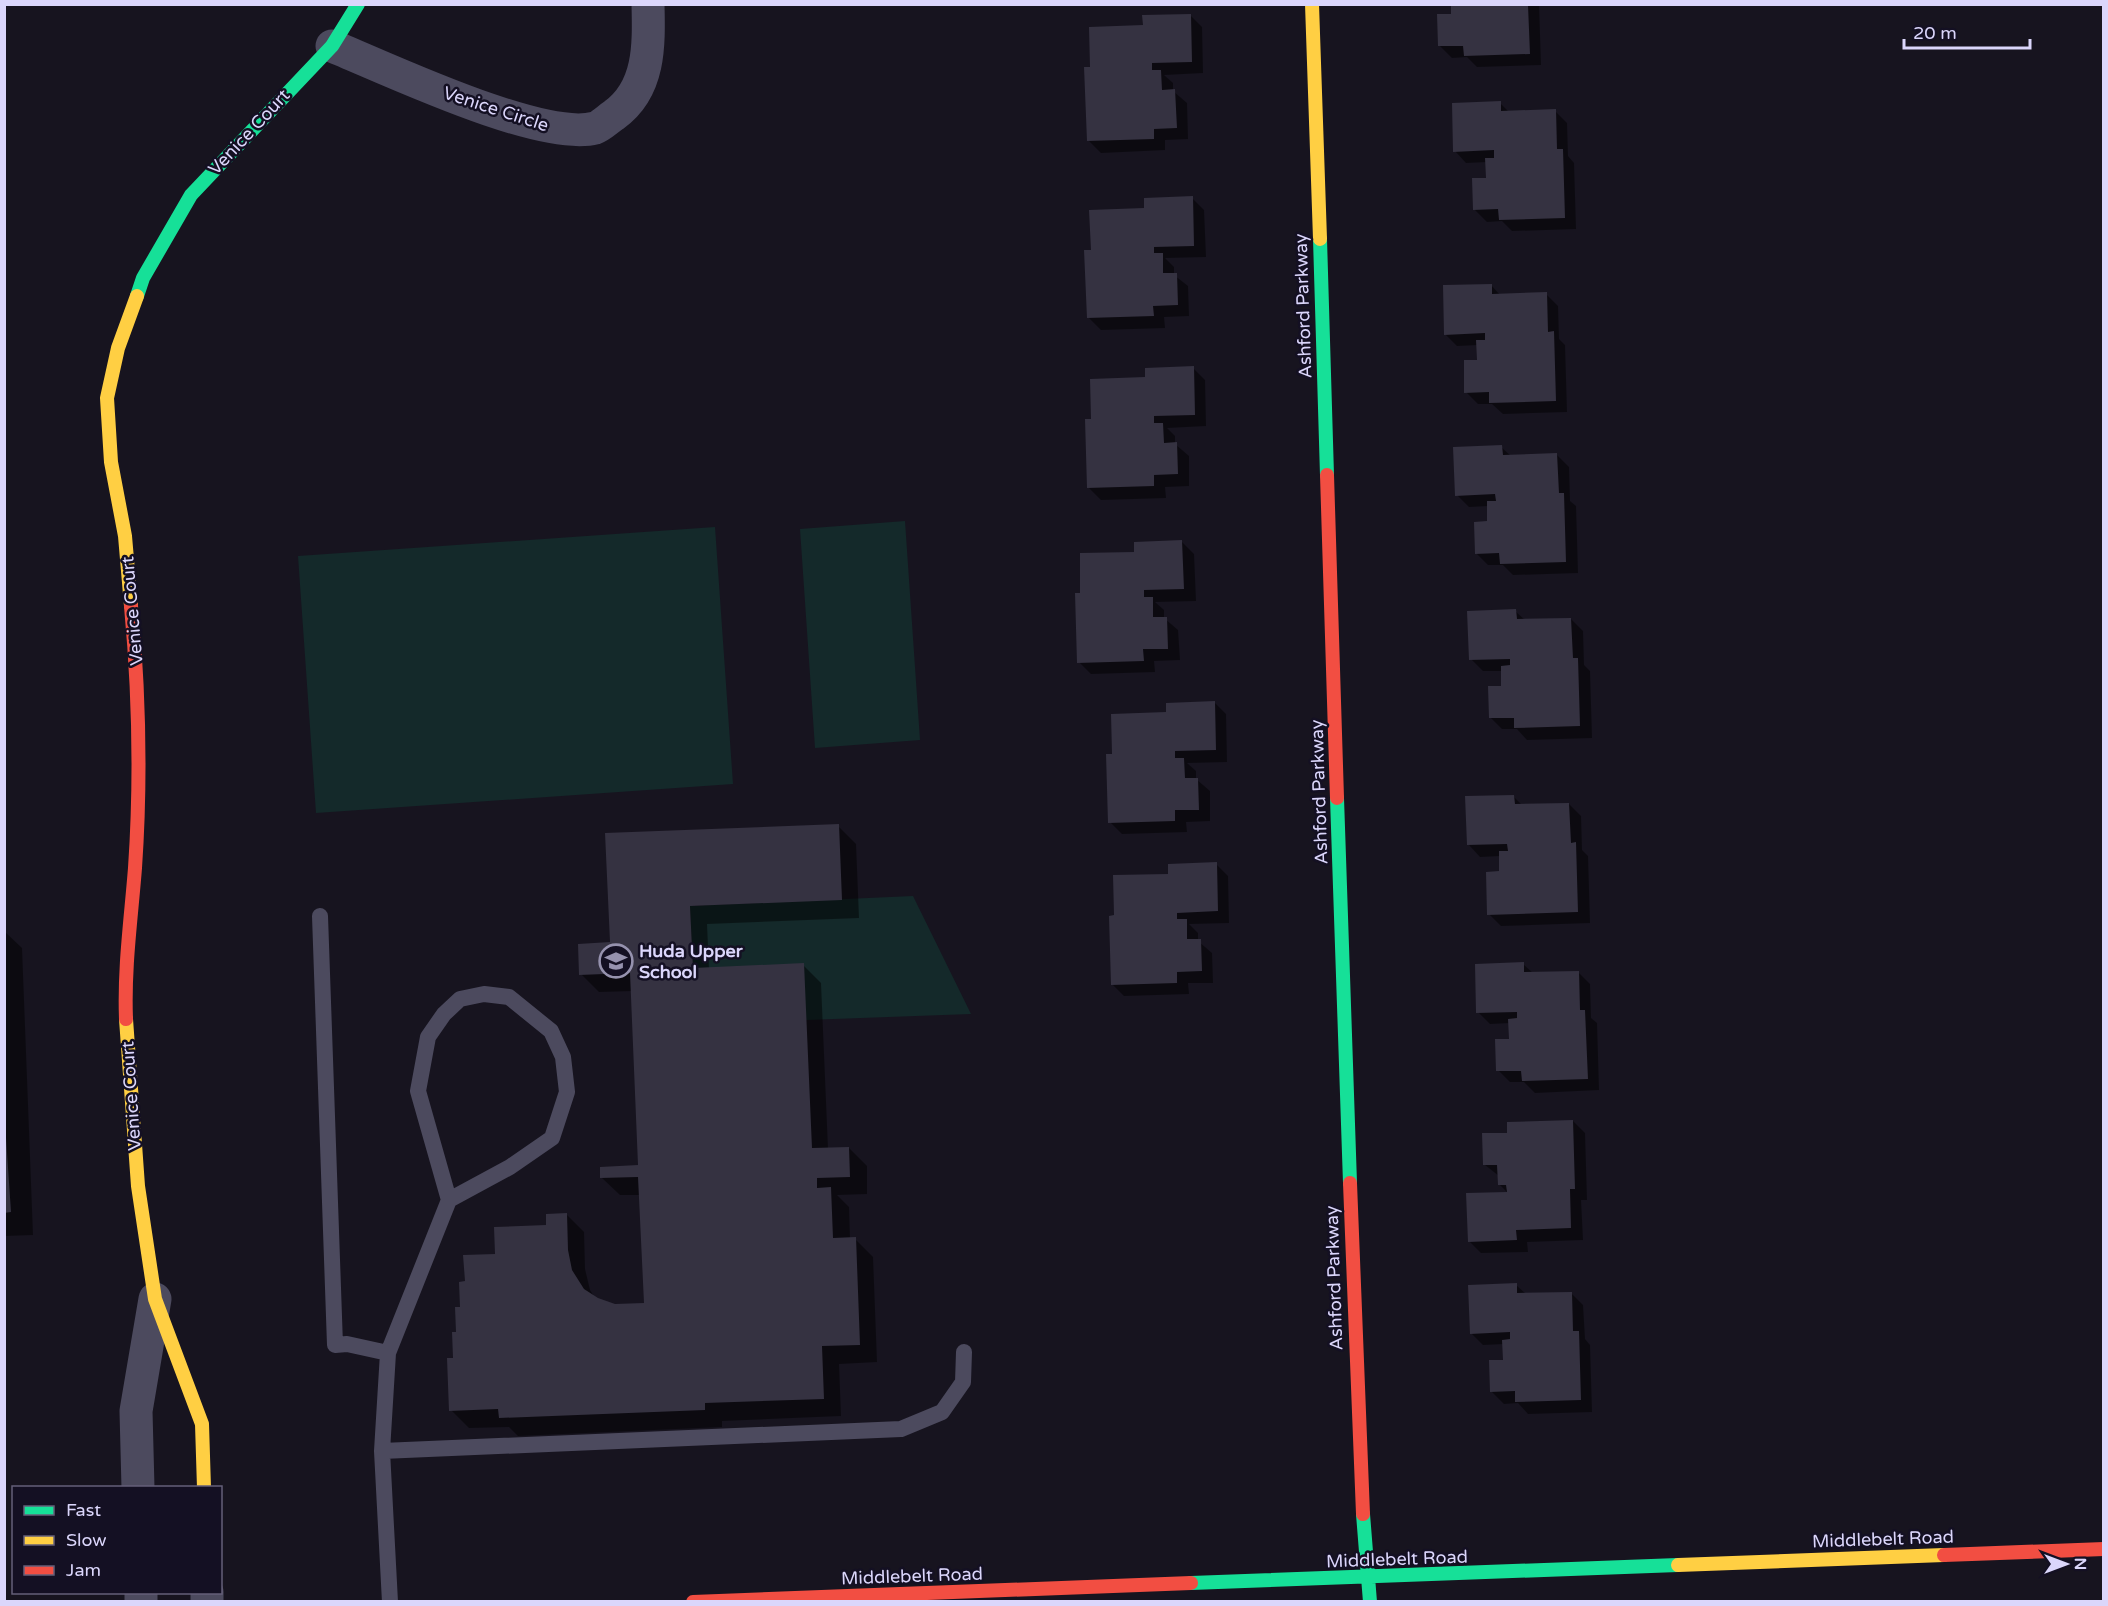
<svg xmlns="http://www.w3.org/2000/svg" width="2108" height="1606" viewBox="0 0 2108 1606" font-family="'Varela Round',sans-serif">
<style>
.green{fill:#14292a}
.shadow{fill:#0007}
.building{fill:#353241}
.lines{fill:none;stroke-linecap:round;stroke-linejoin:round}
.lane{stroke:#4c4a5e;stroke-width:16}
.street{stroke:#4c4a5e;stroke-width:33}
.fast{stroke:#16e098;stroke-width:14}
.slow{stroke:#ffcf43;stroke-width:14}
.jam{stroke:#f24e42;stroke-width:14}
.labels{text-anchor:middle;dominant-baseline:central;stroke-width:5;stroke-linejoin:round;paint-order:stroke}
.street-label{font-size:18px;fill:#dbd6fb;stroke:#141023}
.poi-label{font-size:18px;font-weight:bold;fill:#dbd6fb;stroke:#141023;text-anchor:start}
</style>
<rect width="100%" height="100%" fill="#17141f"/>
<path class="green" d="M905,521L920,740L815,748L800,529Z
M715,527L733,784L316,813L298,556Z
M913,896L971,1014L806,1020L693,968L690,906Z"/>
<path class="shadow" d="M1452,4H1539L1541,65L1477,67L1467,57L1452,58L1440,46L1452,15Z
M1190,15L1202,27L1203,73L1164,75L1173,83V91L1187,103L1188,139L1165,140V150L1101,153L1089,141L1092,69L1145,26Z
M1500,103L1510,113L1555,111L1567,123L1568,156L1574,163L1576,229L1512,231L1502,221L1487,222L1475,210L1487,179V162L1466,163L1455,151Z
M1192,198L1204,210L1206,257L1165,258L1174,267V275L1188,286L1189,316L1164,317L1165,328L1101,330L1089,318L1092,251L1145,209Z
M1491,285L1500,295L1546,294L1558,306L1559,339L1565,345L1567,412L1503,414L1492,404H1478L1466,392L1478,362V345L1457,346L1445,334Z
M1193,368L1205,380L1206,426L1167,428L1175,436V444L1189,456V486L1165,487L1166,498L1101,500L1089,488L1146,379Z
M1501,447L1511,456L1557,455L1569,467L1570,501L1576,506L1578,573L1513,575L1503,565H1488L1476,553L1489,523L1488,506L1469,507L1457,495Z
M1182,542L1194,554L1196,601L1155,602L1164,610V618L1178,630L1180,660L1154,661L1155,672L1091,674L1079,662L1082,595L1136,553Z
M1515,611L1525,620L1571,619L1583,631L1584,665L1590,671L1592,738L1527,740L1517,729H1502L1490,717L1503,687L1502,671H1483L1471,659Z
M1214,702L1226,714L1227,762L1187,763L1196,771V779L1210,791V821L1186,822L1187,832L1122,834L1110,822L1114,756L1167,714Z
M1513,796L1523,806L1569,804L1581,816L1582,850L1588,856L1590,923L1501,926L1489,914L1501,873L1500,856L1480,857L1469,845Z
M838,826L856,844L859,918L707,924L709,969L803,965L821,983L828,1149L849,1148L867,1166V1194L837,1195L849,1207L850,1239H855L873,1257L877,1362L839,1364L841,1416L722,1421V1427L518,1436L509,1427L469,1428L451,1410L461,1308L466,1283L497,1255L566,1214L584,1232L585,1269L590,1290L595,1298L615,1306L645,1304L640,1195H620L602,1178L640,1166L633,991L599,992L581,974L612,944Z
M1216,864L1228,876L1229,923L1189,924L1198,933V941L1212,953L1213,983H1188L1189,994L1124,996L1112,984L1116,917L1169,875Z
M4,931L22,948L33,1235L4,1236Z
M1523,964L1533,973L1578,972L1590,984L1591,1018L1597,1023L1599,1090L1535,1093L1524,1082H1510L1498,1070L1511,1040L1510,1023L1490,1024L1478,1012Z
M1573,1121L1585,1133L1587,1200H1581L1583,1240L1527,1242L1528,1252L1481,1253L1469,1241L1508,1193L1499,1184V1176L1485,1165L1508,1134Z
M1516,1285L1526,1294L1571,1293L1583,1305L1585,1339L1590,1345L1592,1412L1528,1414L1518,1403L1504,1404L1492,1392L1504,1361V1344L1483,1345L1471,1333Z"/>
<path class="building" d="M1451,5H1528L1530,54L1464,56L1463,46H1438L1437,14H1451Z
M1191,14L1192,62L1152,63V70H1161L1162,90L1175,89L1177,128L1154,129V139L1087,141L1084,67H1090L1089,27L1143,25L1142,15Z
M1501,101V111L1556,109L1557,149H1563L1565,218L1499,220L1498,209L1473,210L1472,178H1486L1485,158H1494V150L1453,152L1452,103Z
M1193,196L1194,246L1154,247V253H1163V273H1177L1178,305L1153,306L1154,316L1087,318L1084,250H1091L1089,210L1144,208V198Z
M1492,284V294L1547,292L1548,332L1554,331L1556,401L1489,403V392L1464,393V360H1477L1476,340H1485V333L1444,335L1443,285Z
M1194,366L1195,415L1154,416V423H1163L1164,443L1177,442L1178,474L1154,475V486L1087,488L1085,419H1091L1090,379L1145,377V368Z
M1502,445L1503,455L1557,453L1559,493H1564L1566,562L1500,564L1499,553L1475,554L1474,522L1487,521V501H1496L1495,494L1455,496L1453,447Z
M1182,540L1184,589L1144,590V597H1153V617H1167L1168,649H1143L1144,661L1077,663L1075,593H1080V553L1134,552V542Z
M1516,609L1517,619L1571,618L1573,658H1578L1580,726L1514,728V718H1489L1488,686H1501V666L1510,665V659L1469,660L1467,611Z
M1215,701L1216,750L1175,751V758H1184L1185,778H1198L1199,810H1175V821L1108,823L1106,754H1112L1111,714L1166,712V703Z
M1514,795L1515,804L1569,803L1571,843L1576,842L1578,912L1487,915L1486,872L1499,871V851H1508L1507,844L1467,845L1465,796Z
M839,824L842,900L690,906L693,968L804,963L812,1148L849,1147L850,1177L817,1178V1188L831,1187L833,1238L856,1237L860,1345L822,1346L824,1399L705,1403V1410L499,1418L498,1409L449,1411L447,1358H453L452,1332H456L455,1307H460L459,1282L465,1281L463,1255L495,1254L494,1227L546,1225V1214L567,1213L568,1250L572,1270L584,1289L598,1298L615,1304L644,1303L638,1177L600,1178V1167L638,1165L630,973L579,975L578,944L610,942L605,833Z
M1217,862L1218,911L1177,913V919H1187V939H1201L1202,971L1177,972V983L1111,985L1109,916L1114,915L1113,875L1168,874V864Z
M1524,962V972L1579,971L1580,1010H1585L1588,1079L1522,1081L1521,1071H1496L1495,1039H1509L1508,1019L1517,1018V1012L1476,1013L1475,964Z
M4,1108L11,1212L4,1213Z
M1573,1120L1575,1189H1570L1571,1228L1516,1230L1517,1240L1468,1242L1466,1193L1507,1192L1506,1185H1498L1497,1165H1483L1482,1133H1507V1122Z
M1517,1283V1293L1572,1292L1573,1331H1579L1581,1400L1515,1402V1391L1490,1392L1489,1360H1503L1502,1340L1510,1339V1332L1470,1334L1468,1285Z"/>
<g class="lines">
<path class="lane" d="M320,916L335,1345L347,1344L388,1353
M382,1451L901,1429L942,1412L963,1382L964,1352
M390,1602L382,1451L388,1353L449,1200L510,1167L552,1138L567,1092L563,1057L551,1031L509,997L484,994L460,999L444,1014L428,1037L418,1091L449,1200"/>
<path class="street" d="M332,46C388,69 541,142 595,128C601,126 608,119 614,115C650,89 649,46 648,4
M138,1488L136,1411L155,1299
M141,1592V1602
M207,1592V1602"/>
<path class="fast" d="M1320,239L1327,475
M137,296L143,278L191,195L332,46L358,4
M1337,798L1350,1183
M1363,1514L1370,1602
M1191,1583L1678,1565"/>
<path class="slow" d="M1312,4L1320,239
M131,606L125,536L111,462L107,398L118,348L137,296
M126,1019L138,1186L155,1299L202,1424L204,1488
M1678,1565L1944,1555"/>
<path class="jam" d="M1327,475L1337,798
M126,1019C124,968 131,919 135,868C141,781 139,692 131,606
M1350,1183L1363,1514
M1944,1555L2104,1549
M693,1602L1191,1583"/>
</g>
<defs>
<symbol id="school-ring" viewBox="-11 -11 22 22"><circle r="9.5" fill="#141023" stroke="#9692ae" stroke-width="1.5"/><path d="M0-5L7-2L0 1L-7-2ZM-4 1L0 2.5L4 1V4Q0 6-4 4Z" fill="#9692ae"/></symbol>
</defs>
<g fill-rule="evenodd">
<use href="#school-ring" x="597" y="942" width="38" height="38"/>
</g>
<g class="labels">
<g class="street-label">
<text transform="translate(496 109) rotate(18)">Venice Circle</text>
<text transform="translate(249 132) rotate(-47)">Venice Court</text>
<text transform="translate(1303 306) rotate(-92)">Ashford Parkway</text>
<text transform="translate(132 611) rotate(-95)">Venice Court</text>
<text transform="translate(1319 792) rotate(-92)">Ashford Parkway</text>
<text transform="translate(131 1096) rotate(-94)">Venice Court</text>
<text transform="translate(1334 1278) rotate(-92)">Ashford Parkway</text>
<text transform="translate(1883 1539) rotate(-2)">Middlebelt Road</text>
<text transform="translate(1397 1559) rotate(-2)">Middlebelt Road</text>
<text transform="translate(912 1576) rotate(-2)">Middlebelt Road</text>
</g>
<g class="poi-label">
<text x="639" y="951">Huda Upper<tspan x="639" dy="21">School</tspan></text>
</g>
</g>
<rect width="2108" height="1606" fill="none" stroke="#dbd6fb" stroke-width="12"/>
<rect x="12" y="1486" width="210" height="108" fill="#141023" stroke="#645f79" stroke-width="1.5"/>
<rect x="24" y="1506" width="30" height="9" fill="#16e098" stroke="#645f79" stroke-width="1.5"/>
<text x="66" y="1516" font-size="18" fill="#dbd6fb">Fast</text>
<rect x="24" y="1536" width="30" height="9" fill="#ffcf43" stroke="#645f79" stroke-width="1.5"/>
<text x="66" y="1546" font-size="18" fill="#dbd6fb">Slow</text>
<rect x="24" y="1566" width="30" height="9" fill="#f24e42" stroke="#645f79" stroke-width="1.5"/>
<text x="66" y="1576" font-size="18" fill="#dbd6fb">Jam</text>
<g transform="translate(2066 1564) rotate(90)" stroke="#141023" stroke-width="4.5" paint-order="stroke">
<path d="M0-4.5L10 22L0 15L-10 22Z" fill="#dbd6fb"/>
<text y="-9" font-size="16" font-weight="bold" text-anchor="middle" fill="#dbd6fb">N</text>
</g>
<path d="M1904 39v9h126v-9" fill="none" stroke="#dbd6fb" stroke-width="3"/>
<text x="1913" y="39" font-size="18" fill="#dbd6fb" stroke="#141023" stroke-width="4.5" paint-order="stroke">20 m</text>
</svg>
